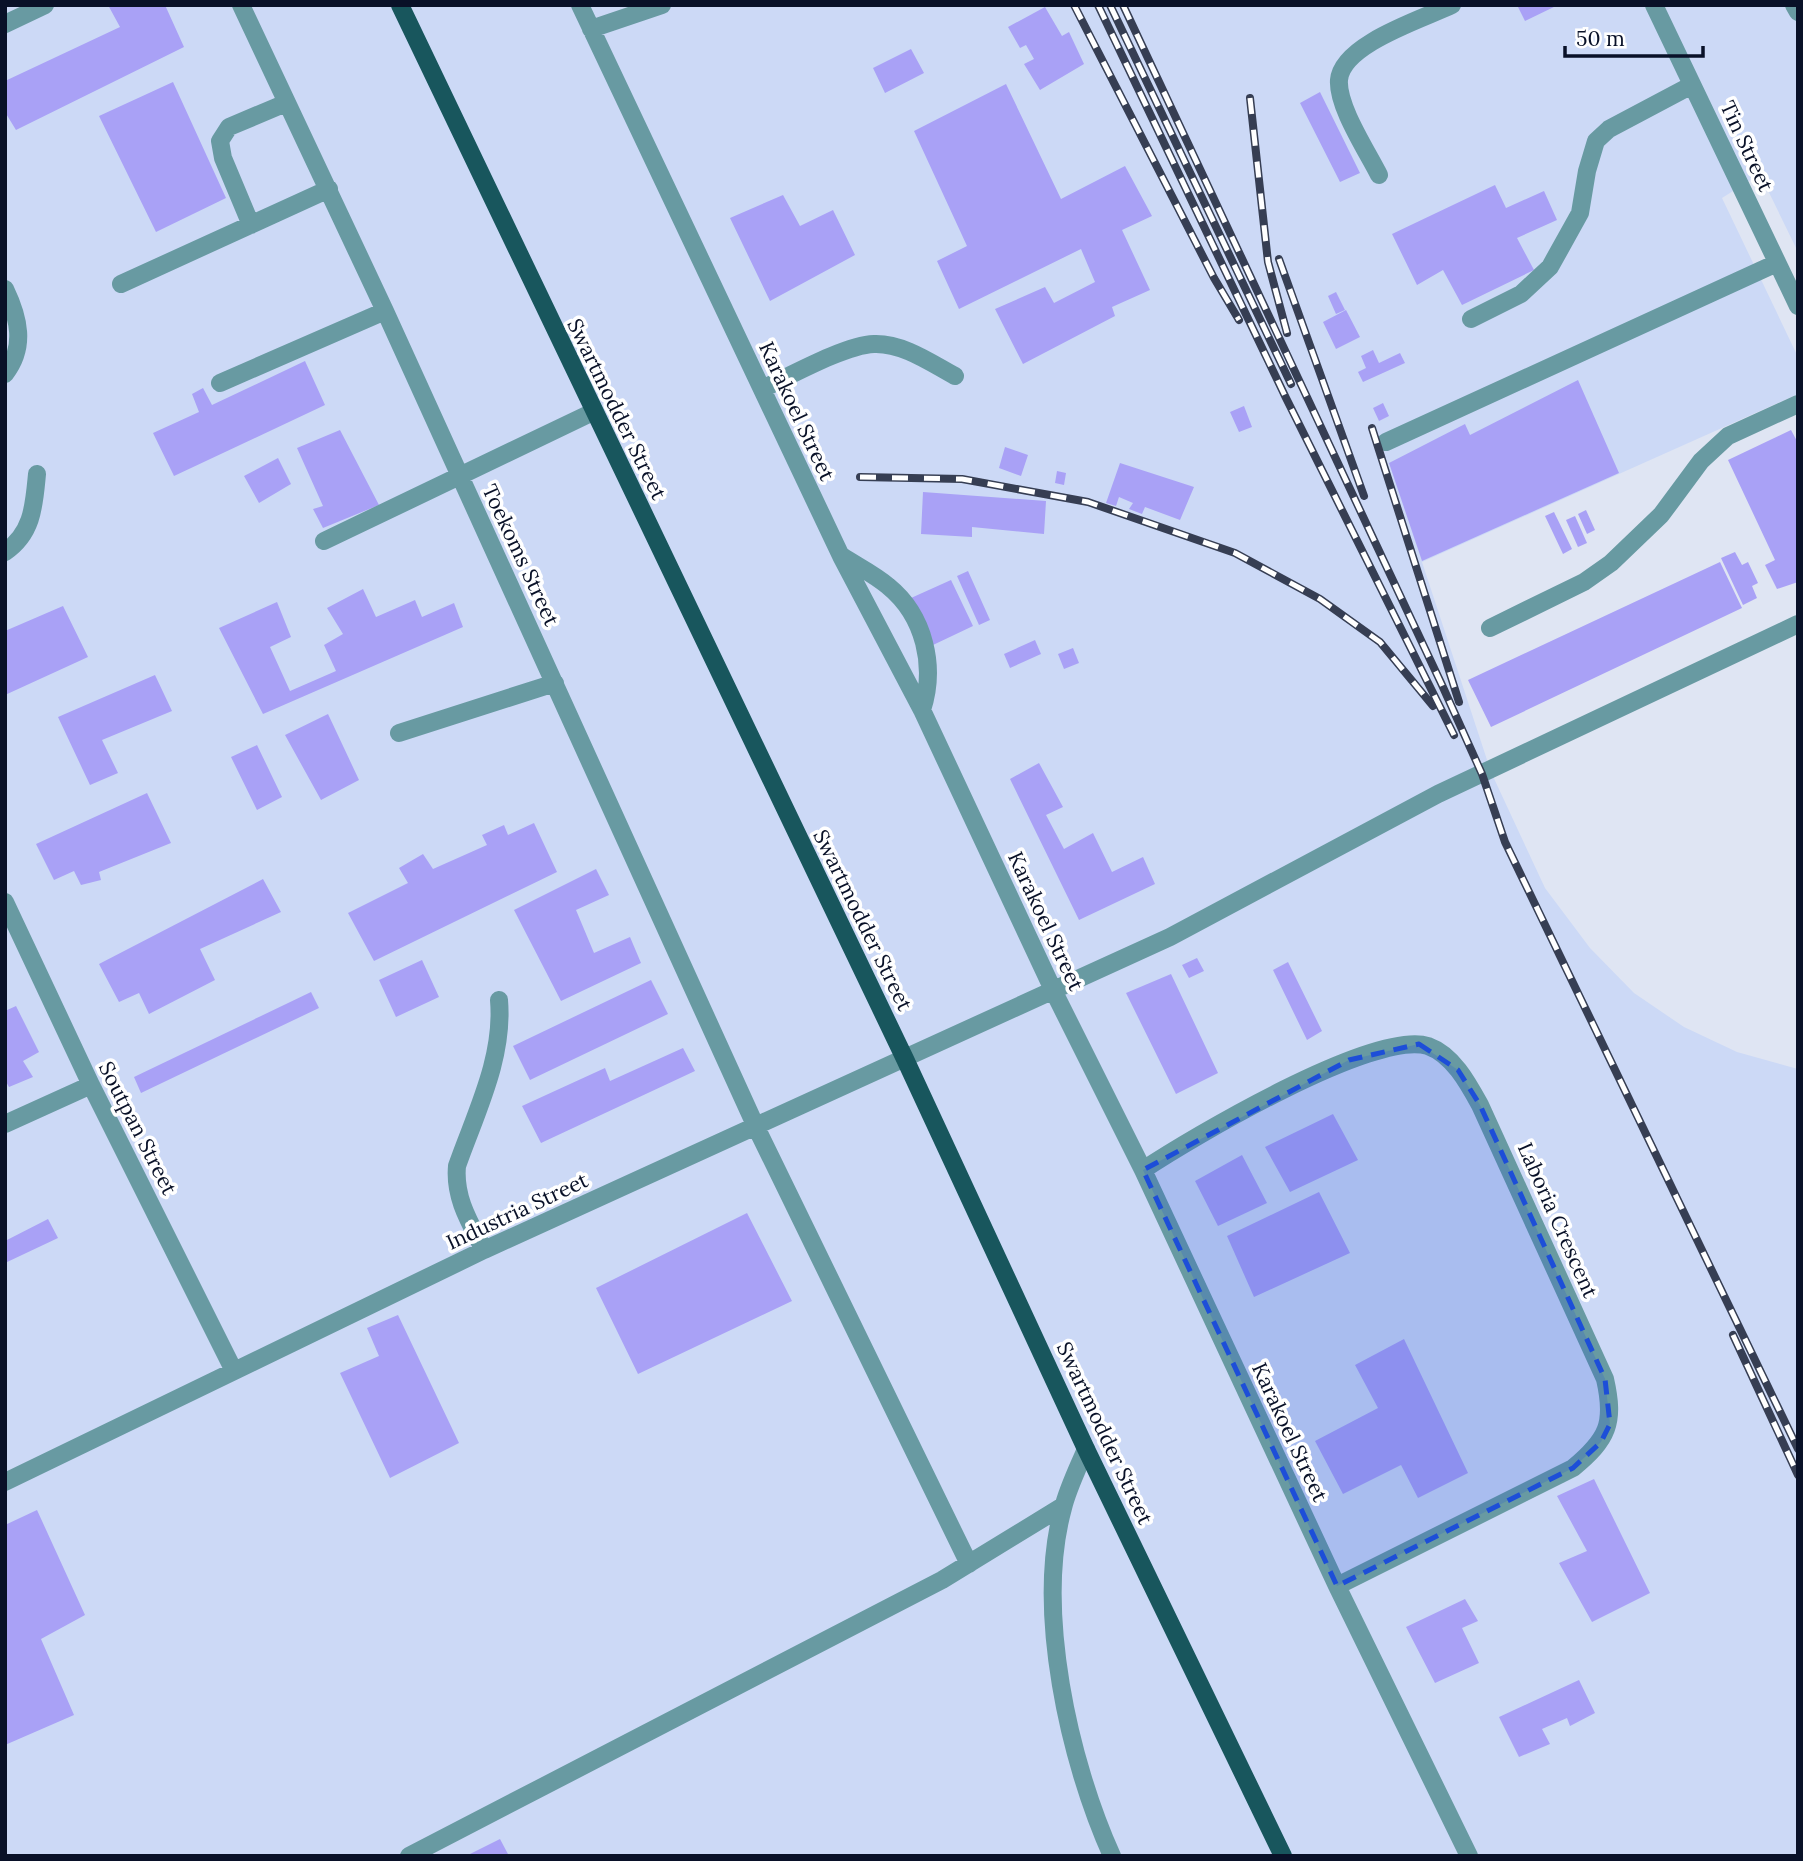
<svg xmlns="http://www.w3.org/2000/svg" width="1803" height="1861" viewBox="0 0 1803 1861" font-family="Lora,serif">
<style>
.built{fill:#ccd9f6}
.building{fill:#a9a1f6}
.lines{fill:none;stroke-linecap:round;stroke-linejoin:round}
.minor{stroke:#689aa2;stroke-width:18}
.major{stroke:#18565d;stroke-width:18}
.rail-casing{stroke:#363e53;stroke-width:8}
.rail{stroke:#fff;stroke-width:5;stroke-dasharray:16;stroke-linecap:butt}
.marked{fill:#1d4ed8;fill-opacity:0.2;stroke:#1d4ed8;stroke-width:5;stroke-dasharray:14 9;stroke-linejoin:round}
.labels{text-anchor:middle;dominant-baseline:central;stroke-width:7;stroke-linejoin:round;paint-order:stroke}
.street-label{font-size:21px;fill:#091128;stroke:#fff}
</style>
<rect width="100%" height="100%" fill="#dfe5f3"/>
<path class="built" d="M5,5H1798V252L1760,174L1722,198L1798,357V394L1422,562L1491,772L1545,888L1590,948L1634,993L1684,1027L1737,1052L1798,1069V1856H5Z"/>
<path class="building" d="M108,5H165L184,47L16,130L5,112V81L120,27Z
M1517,5H1558L1525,21Z
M1045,7L1062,36L1069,32L1084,64L1040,90L1024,64L1034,59L1026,45L1020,48L1008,27Z
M911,49L924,73L885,93L873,68Z
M173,82L226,198L156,232L99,116Z
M1006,84L1061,199L1125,166L1152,216L1122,230L1150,290L1112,307L1115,316L1023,364L995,309L1045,287L1054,303L1095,282L1081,249L959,309L937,261L967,246L914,131Z
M1320,92L1360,173L1340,182L1300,103Z
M1495,185L1506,208L1544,191L1557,220L1517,238L1534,270L1462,305L1443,270L1417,285L1392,234Z
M783,195L800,226L833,210L855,255L770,301L730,218Z
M1336,292L1345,310L1336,314L1328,296Z
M1346,310L1360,337L1336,349L1323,322Z
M1373,350L1379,363L1400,353L1405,363L1363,382L1358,372L1366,368L1361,356Z
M305,361L325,405L174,476L153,433L199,412L192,394L203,388L212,405Z
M1578,380L1619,473L1422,561L1389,463L1465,424L1470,435Z
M1383,403L1389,416L1379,421L1373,408Z
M1244,406L1252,427L1239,432L1230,412Z
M340,430L379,505L323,528L313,509L323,506L297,448Z
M1791,430L1798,443V582L1777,589L1765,565L1775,560L1728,460Z
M1005,447L1028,455L1021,476L999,468Z
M278,458L291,484L259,503L244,476Z
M1120,463L1194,487L1180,520L1145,507L1142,514L1129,509L1133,503L1119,497L1116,506L1106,503Z
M1057,471L1066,473L1064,485L1055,483Z
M923,492L1046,501L1044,534L972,527V537L921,534Z
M1586,510L1595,530L1587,534L1578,514Z
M1554,512L1572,549L1563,554L1545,516Z
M1575,516L1587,543L1578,547L1566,520Z
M1735,552L1742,565L1748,562L1758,583L1752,586L1757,598L1743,605L1721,558Z
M1720,562L1742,608L1491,727L1468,680Z
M968,571L990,620L979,625L957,576Z
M951,580L973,626L933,645L911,598Z
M363,589L376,617L415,600L422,617L454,603L463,627L263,714L219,628L277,602L291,637L270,647L290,691L336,671L324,645L343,634L327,608Z
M63,606L88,657L5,695V631Z
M1035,640L1041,654L1010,668L1004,654Z
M1073,648L1079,663L1064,669L1058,654Z
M155,675L172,711L102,740L118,773L90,785L58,717Z
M328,714L359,780L321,800L285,735Z
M257,745L282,797L257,810L231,757Z
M1039,763L1063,807L1046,815L1064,849L1093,833L1112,872L1143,857L1155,884L1079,920L1010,779Z
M147,793L171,843L99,872L101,880L81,885L74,871L54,880L36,844Z
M534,823L557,872L374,961L348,913L408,883L399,868L423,854L433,869L487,845L482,835L504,825L508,835Z
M596,869L609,895L576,910L594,953L630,937L641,963L561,1001L514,910Z
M263,879L281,912L200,949L215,980L149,1014L139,993L119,1002L99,964Z
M1197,958L1204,971L1189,978L1182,965Z
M422,960L439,997L396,1017L379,980Z
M1288,962L1322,1031L1307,1040L1273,970Z
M1171,974L1218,1073L1176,1094L1126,993Z
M651,980L668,1014L530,1080L513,1046Z
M311,992L319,1008L141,1093L134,1077Z
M16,1006L39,1052L23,1061L33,1077L9,1087L5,1080V1011Z
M683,1048L695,1071L541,1143L522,1106L605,1068L610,1081Z
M1333,1114L1358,1160L1290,1192L1265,1147Z
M1242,1155L1267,1203L1218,1226L1195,1181Z
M1319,1192L1350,1253L1254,1297L1227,1236Z
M747,1213L792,1301L638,1374L596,1288Z
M48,1219L58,1238L5,1263V1241Z
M398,1315L459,1443L390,1478L340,1373L379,1356L367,1328Z
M1404,1339L1468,1473L1418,1498L1401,1465L1343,1494L1315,1441L1378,1408L1355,1365Z
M1594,1479L1650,1593L1592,1622L1559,1563L1587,1551L1557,1496Z
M37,1510L85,1615L41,1639L74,1715L5,1745V1525Z
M1465,1599L1478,1621L1462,1628L1479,1663L1435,1683L1406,1627Z
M1579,1680L1595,1713L1570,1726L1567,1718L1542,1729L1550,1744L1519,1757L1499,1717Z
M500,1839L509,1856H466Z"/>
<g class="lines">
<path class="minor" d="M241,5L385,311L756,1127L969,1564
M580,5L841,556L922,710L1054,992L1143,1170L1337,1586L1469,1856
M1654,5L1798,306
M1794,5L1798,12
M5,24L45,5
M591,29L662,5
M1379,175C1367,151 1337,106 1339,80C1342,44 1423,19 1452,5
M251,225L223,158L220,141L229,127L286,103
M121,284L329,189
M5,289C19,318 26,347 5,374
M1471,319L1521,294L1550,267L1580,213L1587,171L1596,141L1609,129L1692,85
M220,383L385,311
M762,389C790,376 845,345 874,344C903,343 931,363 955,376
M1386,442L1777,263
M324,541L593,412
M5,552C33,533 34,505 37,474
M842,556C857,566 874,574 888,586C925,616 936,667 922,710
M1490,628L1584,582L1611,563L1661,515L1701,461L1728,436L1798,404
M399,733L555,683
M5,902L91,1085L234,1371
M5,1124L91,1085
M1143,1170C1191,1138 1375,1029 1428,1046C1453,1055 1468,1083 1480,1105L1605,1379C1615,1423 1608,1439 1573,1468L1337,1586
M484,1250C470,1223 454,1198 457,1166C476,1112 504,1058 499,1000
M1086,1449C1078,1468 1068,1488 1063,1508C1035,1610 1069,1761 1112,1856
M5,1482L484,1250L1170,937L1438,794L1798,624
M409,1856L942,1580L1063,1506"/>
<path class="major" d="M400,5L905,1059L1086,1449L1283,1856"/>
<defs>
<path id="rail" d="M1074,5L1214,278L1239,320
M1098,5L1286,398L1454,735
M1110,5L1291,384
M1123,5L1442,685L1482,774L1505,842L1798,1449
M1250,98L1268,262L1287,333
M1279,259L1364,496
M1372,428L1459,702
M860,477L962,479L1088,502L1235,553L1320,599L1380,642L1433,706
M1733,1335L1798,1475"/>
</defs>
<use href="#rail" class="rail-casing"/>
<use href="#rail" class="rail"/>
</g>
<path class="marked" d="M1419,1044L1458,1070L1480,1105L1605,1379L1610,1424L1601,1442L1573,1468L1337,1586L1143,1170L1349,1060Z"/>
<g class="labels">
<g class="street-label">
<text transform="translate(1747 146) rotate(65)">Tin Street</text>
<text transform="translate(617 409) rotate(64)">Swartmodder Street</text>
<text transform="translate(797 411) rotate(65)">Karakoel Street</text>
<text transform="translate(521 555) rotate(65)">Toekoms Street</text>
<text transform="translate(863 920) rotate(64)">Swartmodder Street</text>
<text transform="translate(1046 921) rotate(65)">Karakoel Street</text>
<text transform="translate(138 1128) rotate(63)">Soutpan Street</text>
<text transform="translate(517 1211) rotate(-25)">Industria Street</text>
<text transform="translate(1558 1220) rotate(66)">Laboria Crescent</text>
<text transform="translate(1290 1432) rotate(65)">Karakoel Street</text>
<text transform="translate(1105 1433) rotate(65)">Swartmodder Street</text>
</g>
</g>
<rect width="1803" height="1861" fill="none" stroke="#091128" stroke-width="14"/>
<path d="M1565 46v10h138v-10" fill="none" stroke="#091128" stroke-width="3.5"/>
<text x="1576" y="46" font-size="21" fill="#091128" stroke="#ffffff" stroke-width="5" paint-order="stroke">50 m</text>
</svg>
